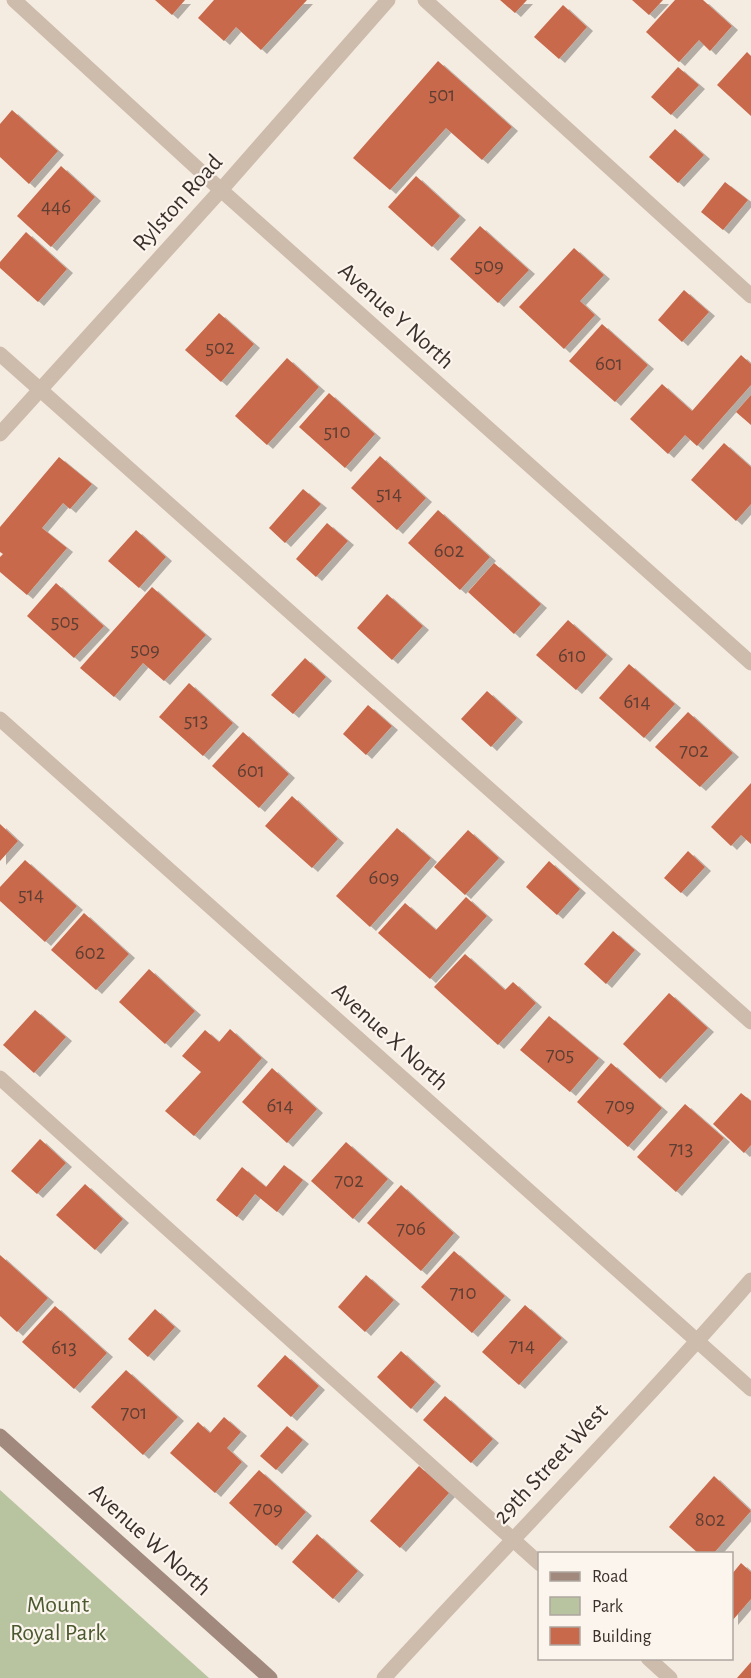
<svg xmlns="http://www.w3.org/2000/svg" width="751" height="1678" viewBox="0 0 751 1678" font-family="'Alegreya Sans',sans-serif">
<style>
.green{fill:#b8c4a0}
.building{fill:#c8694b;filter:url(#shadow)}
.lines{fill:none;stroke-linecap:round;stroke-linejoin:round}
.lane{stroke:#cdbbac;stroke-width:15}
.street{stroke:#cdbbac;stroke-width:15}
.secondary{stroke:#a18a7d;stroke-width:15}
.labels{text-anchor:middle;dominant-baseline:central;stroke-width:4.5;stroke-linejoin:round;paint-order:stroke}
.number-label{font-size:21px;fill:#5e3e33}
.street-label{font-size:24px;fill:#3b302b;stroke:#fbf5ee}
.park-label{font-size:24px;fill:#4a5a2e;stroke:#fbf5ee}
</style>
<defs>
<filter id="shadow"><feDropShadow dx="6" dy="4" stdDeviation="0" flood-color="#0004"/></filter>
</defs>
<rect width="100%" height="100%" fill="#f4ebe1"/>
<path class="green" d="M0,1490L209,1678H0Z"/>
<path class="building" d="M155,0H185L172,15Z
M214,0H307L261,50L236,27L224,41L198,18Z
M500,0H527L515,13Z
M632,0H663L649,15Z
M675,0H703L732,26L710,51L699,40L679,62L646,32Z
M563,5L587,27L559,59L534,37Z
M747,52L751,56V116L717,85Z
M438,61L512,127L482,160L446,128L390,190L353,158Z
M678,67L699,85L671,115L651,97Z
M12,110L58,151L29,184L0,157V124Z
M675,129L704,155L678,183L649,157Z
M61,166L95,197L51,247L17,216Z
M416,176L460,216L432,247L388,207Z
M725,182L748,200L723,230L701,212Z
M480,226L529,270L498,303L450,259Z
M26,232L67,269L38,302L0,268V262Z
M574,248L604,275L580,301L595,315L564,349L519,307Z
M684,290L709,312L682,342L658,320Z
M219,313L254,344L221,382L185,350Z
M602,324L648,365L615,402L569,361Z
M741,355L751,364V385L697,446L685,435L668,454L630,419L662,384L692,411Z
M287,358L319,387L267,445L235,416Z
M329,393L375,434L345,468L299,427Z
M751,395V425L736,412Z
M724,443L751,467V504L736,521L691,480Z
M380,456L426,498L397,530L351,488Z
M59,457L92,484L70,509L63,503L42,528L67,548L27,595L0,572V557L3,554L0,552V527Z
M303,489L321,504L285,543L269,528Z
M438,510L490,557L460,590L408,543Z
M327,523L348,541L316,577L296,559Z
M136,530L166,557L139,588L108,561Z
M494,563L541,604L514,634L468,592Z
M56,583L104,626L74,658L27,616Z
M152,587L206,635L164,681L143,663L114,697L80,668Z
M387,594L423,626L392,660L357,628Z
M568,620L607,655L576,690L536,655Z
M305,658L326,677L293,714L271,695Z
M629,664L675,704L644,738L599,698Z
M189,683L233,723L203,756L159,717Z
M487,691L517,718L491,747L461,719Z
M368,705L392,726L366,755L343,734Z
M688,712L733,753L700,787L655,747Z
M243,732L289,774L259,808L212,766Z
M751,783V844L741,835L731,846L711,827Z
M292,796L338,839L312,868L265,826Z
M0,824L18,841L0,861Z
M397,828L431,858L370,927L336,896Z
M468,830L499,858L465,895L434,867Z
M688,851L705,867L681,893L664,878Z
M25,860L77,906L45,942L0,901V887Z
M549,861L580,889L557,915L526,887Z
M466,897L487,916L430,979L378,933L405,903L436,930Z
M84,913L129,954L96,990L51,950Z
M613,931L635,950L606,984L584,964Z
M465,954L505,990L513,982L536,1003L498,1045L434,987Z
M149,969L195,1011L165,1044L119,1002Z
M669,993L708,1028L660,1079L623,1044Z
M35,1010L66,1037L34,1073L3,1045Z
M549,1016L599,1058L570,1092L520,1050Z
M230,1029L262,1058L194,1136L165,1111L201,1072L182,1056L205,1030L219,1042Z
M611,1063L662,1108L628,1147L577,1102Z
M272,1068L317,1109L287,1143L242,1102Z
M741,1093L751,1101V1145L744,1153L713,1124Z
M685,1104L724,1138L676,1192L637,1157Z
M40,1139L66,1163L37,1194L11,1171Z
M346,1142L388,1179L353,1219L311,1181Z
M284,1165L303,1180L277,1212L255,1194L237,1217L216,1200L242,1167L266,1187Z
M85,1184L123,1219L95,1250L56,1215Z
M401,1185L454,1233L421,1271L367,1223Z
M454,1251L505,1296L472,1333L421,1287Z
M0,1255L48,1298L17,1332L0,1316Z
M366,1275L394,1300L365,1332L338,1307Z
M525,1305L562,1338L519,1385L482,1352Z
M55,1306L107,1353L74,1389L22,1342Z
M155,1309L175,1327L148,1357L128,1339Z
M401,1351L435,1382L411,1409L377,1377Z
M285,1355L319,1386L291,1417L257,1386Z
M126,1370L178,1417L143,1455L91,1407Z
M445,1396L493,1439L471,1463L423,1420Z
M224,1417L241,1432L227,1448L242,1462L215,1493L170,1453L198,1422L210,1433Z
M287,1426L303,1440L276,1470L260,1456Z
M419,1466L449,1493L400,1548L370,1521Z
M259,1470L306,1512L276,1546L229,1503Z
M714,1476L751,1511L713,1554H699L669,1527Z
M317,1534L358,1571L333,1599L292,1562Z
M741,1563L751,1572V1599L732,1621V1574Z
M751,1662V1678H737Z"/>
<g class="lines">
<path class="lane" d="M425,0L751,296
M0,354L751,1022
M0,1078L540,1564
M648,1658L670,1678"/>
<path class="street" d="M14,0L221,190L751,663
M0,434L221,190L388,0
M0,719L751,1389
M384,1678C506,1545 633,1416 751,1280"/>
<path class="secondary" d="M0,1436L270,1678"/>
</g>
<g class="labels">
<g class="number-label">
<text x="442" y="94">501</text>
<text x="56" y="206">446</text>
<text x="489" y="265">509</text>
<text x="220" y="347">502</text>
<text x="609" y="363">601</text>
<text x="337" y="431">510</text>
<text x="389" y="493">514</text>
<text x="449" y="550">602</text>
<text x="65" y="621">505</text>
<text x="145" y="649">509</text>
<text x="572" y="655">610</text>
<text x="637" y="701">614</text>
<text x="196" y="720">513</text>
<text x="694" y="750">702</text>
<text x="251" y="770">601</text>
<text x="384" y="877">609</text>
<text x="31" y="894">514</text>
<text x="90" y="952">602</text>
<text x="560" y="1054">705</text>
<text x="280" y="1105">614</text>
<text x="620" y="1105">709</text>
<text x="681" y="1148">713</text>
<text x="349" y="1180">702</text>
<text x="411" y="1228">706</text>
<text x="463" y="1292">710</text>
<text x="522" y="1345">714</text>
<text x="64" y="1347">613</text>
<text x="134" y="1412">701</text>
<text x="268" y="1508">709</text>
<text x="710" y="1519">802</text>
</g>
<g class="street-label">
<text transform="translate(178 203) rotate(-48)">Rylston Road</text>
<text transform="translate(396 316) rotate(42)">Avenue Y North</text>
<text transform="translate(390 1037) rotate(42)">Avenue X North</text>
<text transform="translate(551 1464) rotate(-47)">29th Street West</text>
<text transform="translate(150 1540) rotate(42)">Avenue W North</text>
</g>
<g class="park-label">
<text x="58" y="1605">Mount<tspan x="58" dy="28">Royal Park</tspan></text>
</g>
</g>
<rect x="538" y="1552" width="195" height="108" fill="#fbf5ee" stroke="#aea6a0" stroke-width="1.5"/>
<rect x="550" y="1572" width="30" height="9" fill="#a18a7d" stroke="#aea6a0" stroke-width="1.5"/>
<text x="592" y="1582" font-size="18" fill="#3b302b">Road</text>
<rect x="550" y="1597" width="30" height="18" fill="#b8c4a0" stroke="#aea6a0" stroke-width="1.5"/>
<text x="592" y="1612" font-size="18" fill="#3b302b">Park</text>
<rect x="550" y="1627" width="30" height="18" fill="#c8694b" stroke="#aea6a0" stroke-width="1.5"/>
<text x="592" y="1642" font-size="18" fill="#3b302b">Building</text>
</svg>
